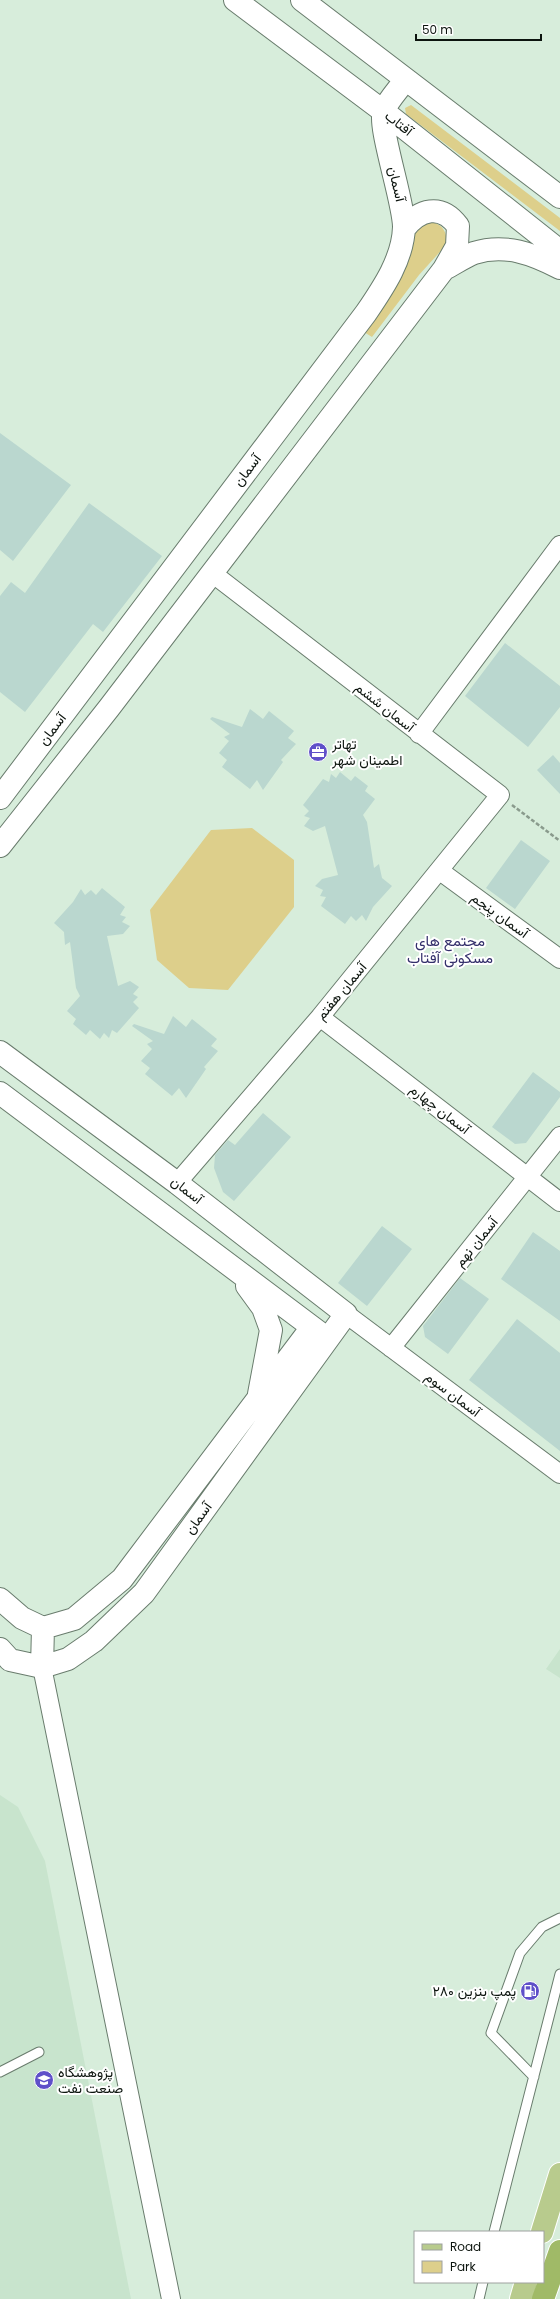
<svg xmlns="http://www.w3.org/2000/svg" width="560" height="2299" viewBox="0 0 560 2299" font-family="Poppins,Vazirmatn,sans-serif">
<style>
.built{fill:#c8e4cd}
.green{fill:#ddcf8b}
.building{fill:#bad7cf}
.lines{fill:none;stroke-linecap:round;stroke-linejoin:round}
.service-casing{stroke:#697c6d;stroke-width:11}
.minor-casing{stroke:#697c6d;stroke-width:20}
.tertiary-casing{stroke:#697c6d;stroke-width:24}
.primary-casing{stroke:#fff;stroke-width:24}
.trunk-casing{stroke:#fff;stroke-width:24}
.path{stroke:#8a9b8d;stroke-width:2.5;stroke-dasharray:4 2;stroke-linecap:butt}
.service{stroke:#fff;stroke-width:9}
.minor{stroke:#fff;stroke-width:18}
.tertiary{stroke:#fff;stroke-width:22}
.primary{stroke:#b8cb8d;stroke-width:22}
.trunk{stroke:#a0ba67;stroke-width:22}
.labels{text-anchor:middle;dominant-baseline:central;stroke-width:4;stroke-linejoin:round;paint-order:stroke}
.street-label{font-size:14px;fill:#0c140e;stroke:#fff}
.poi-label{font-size:14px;fill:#0c140e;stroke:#fff;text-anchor:start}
.neighbourhood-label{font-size:15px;fill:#342f6b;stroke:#fff}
</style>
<rect width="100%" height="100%" fill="#d7eddb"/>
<path class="built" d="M560,1649V1678L546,1669Z
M0,1795L18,1807L45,1861L131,2299H0Z"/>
<path class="green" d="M411,105L560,218V231L406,114L405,108Z
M432,222C443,225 447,232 447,244L419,275L372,337L364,332L389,297L404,270L415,232L424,223Z
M252,828L294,860V907L228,990L189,988L157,960L150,910L211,830Z"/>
<path class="building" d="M0,433L71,485L13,561L0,550Z
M89,503L162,556L103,632L93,624L25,712L0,692V596L11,582L25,593Z
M505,643L560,686V707L528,747L465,696Z
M250,709L263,719L269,711L294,731L288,738L296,744L281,760L283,762L263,790L257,780L250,789L222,767L227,760L219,753L229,741L224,737L230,734L210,719L212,717L242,727Z
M553,755L560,763V794L537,770Z
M340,772L351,781L355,776L368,786L365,791L375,799L363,815L367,822L374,868L379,864L382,878L392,886L373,907L366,921L362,915L356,921L351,916L345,924L321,906L326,897L320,896L323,890L315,886L322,879L338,875L325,826L313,831L304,826L310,818L304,816L309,811L303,805L323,779L329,782L331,774L336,778Z
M521,840L550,861L515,909L486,888Z
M102,888L125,907L120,915L126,917L122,922L130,926L123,934L107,936L118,986L130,981L139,987L133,994L138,997L133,1002L139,1008L117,1033L112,1030L109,1038L104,1033L100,1039L90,1030L86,1035L73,1024L76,1019L67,1011L80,996L76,988L70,942L65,945L64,932L54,923L73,902L81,889L85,895L91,890L96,895Z
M173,1016L186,1027L192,1019L217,1039L211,1046L218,1051L204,1067L206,1069L186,1098L179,1088L172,1096L145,1074L150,1068L141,1061L152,1049L147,1044L153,1041L132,1026L134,1024L164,1034Z
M533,1072L560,1092V1097L526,1143L515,1144L492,1127Z
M263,1113L291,1137L234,1201L223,1192L214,1168L215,1155L228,1140L235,1145Z
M382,1226L412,1249L367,1306L338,1283Z
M533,1232L560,1251V1321L501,1279Z
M460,1278L489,1299L448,1354L425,1337L423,1326Z
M517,1319L560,1353V1451L469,1380Z"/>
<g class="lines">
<defs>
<path id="service" d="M0,2072L39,2052
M534,2077L491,2033L520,1953L542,1927L560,1918
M494,2232L560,1974
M479,2299L483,2282"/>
<path id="minor" d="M419,734L560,545
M440,871L560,959
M320,1017L560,1202
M177,1183L320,1017L500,795L212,573
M346,1314L560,1474
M391,1348L560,1136
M42,1667L171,2299"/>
<path id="tertiary" d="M235,0L383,111L560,251
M302,0L560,197
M444,269C454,264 464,257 474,253C505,243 533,254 560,268
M0,798L366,313C383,288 403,259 404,227C404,202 377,124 384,110C389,99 399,89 405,80
M0,846L109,708L444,269L457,246L458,226C441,203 419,209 404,229
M0,1052L177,1183L346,1314L144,1593L94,1641L68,1659L42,1667L10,1660L0,1649
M0,1093L324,1336
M247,1286L263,1308L271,1330L259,1394
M0,1599L22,1618L43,1628
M43,1628L74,1619L122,1579L312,1327
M42,1667L43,1628"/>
<path id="primary" d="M542,2232L560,2174
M521,2299L526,2282"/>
<path id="trunk" d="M543,2299L560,2251"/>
</defs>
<use href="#service" class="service-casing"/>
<use href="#minor" class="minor-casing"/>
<use href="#tertiary" class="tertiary-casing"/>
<use href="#primary" class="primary-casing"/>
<use href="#trunk" class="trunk-casing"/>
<path class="path" d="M512,805L560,841"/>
<use href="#service" class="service"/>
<use href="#minor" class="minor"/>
<use href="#tertiary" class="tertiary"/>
<use href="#primary" class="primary"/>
<use href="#trunk" class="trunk"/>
</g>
<defs>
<symbol id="office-disc" viewBox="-11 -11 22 22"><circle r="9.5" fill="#5f50c9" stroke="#fff"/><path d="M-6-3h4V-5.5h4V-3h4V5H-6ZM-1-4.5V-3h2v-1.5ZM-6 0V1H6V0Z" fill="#fff"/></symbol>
<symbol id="fuel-disc" viewBox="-11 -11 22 22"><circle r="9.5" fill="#5f50c9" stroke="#fff"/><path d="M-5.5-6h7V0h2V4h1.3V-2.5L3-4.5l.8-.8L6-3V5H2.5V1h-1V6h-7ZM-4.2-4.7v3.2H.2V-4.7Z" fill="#fff"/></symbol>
<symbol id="university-disc" viewBox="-11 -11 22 22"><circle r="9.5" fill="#5f50c9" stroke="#fff"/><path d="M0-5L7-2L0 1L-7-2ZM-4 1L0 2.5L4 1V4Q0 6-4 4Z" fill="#fff"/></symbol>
</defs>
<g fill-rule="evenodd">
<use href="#office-disc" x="307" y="741" width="22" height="22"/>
<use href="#fuel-disc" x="519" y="1980" width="22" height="22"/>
<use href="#university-disc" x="33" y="2069" width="22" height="22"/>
</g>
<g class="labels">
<g class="street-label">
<text transform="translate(399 123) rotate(38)">آفتاب</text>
<text transform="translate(397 184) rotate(77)">آسمان</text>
<text transform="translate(247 470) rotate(-53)">آسمان</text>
<text transform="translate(385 707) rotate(38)">آسمان ششم</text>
<text transform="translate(52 729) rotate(-53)">آسمان</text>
<text transform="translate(500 915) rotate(36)">آسمان پنجم</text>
<text transform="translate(341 991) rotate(-50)">آسمان هفتم</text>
<text transform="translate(440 1109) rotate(38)">آسمان چهارم</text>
<text transform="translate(187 1190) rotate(38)">آسمان</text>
<text transform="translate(476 1242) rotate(-51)">آسمان نهم</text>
<text transform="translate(453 1394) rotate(37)">آسمان سوم</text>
<text transform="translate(198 1518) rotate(-54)">آسمان</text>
</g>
<g class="poi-label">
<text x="332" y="744">تهاتر<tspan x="332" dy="16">اطمینان شهر</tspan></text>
<text x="516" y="1991" text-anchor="end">پمپ بنزین ۲۸۰</text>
<text x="58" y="2072">پژوهشگاه<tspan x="58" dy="16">صنعت نفت</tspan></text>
</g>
<g class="neighbourhood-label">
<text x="450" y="940">مجتمع های<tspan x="450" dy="17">مسکونی آفتاب</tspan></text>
</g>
</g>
<rect x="414" y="2231" width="130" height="52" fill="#ffffff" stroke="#9ea19f"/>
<rect x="422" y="2244" width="20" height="6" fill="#b8cb8d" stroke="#9ea19f"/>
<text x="450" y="2251" font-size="12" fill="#0c140e">Road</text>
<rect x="422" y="2261" width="20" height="12" fill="#ddcf8b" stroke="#9ea19f"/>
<text x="450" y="2271" font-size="12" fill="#0c140e">Park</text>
<path d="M416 34v6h125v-6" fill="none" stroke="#0c140e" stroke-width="2"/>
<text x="422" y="34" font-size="12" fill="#0c140e" stroke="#ffffff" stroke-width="3" paint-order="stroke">50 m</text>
</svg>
